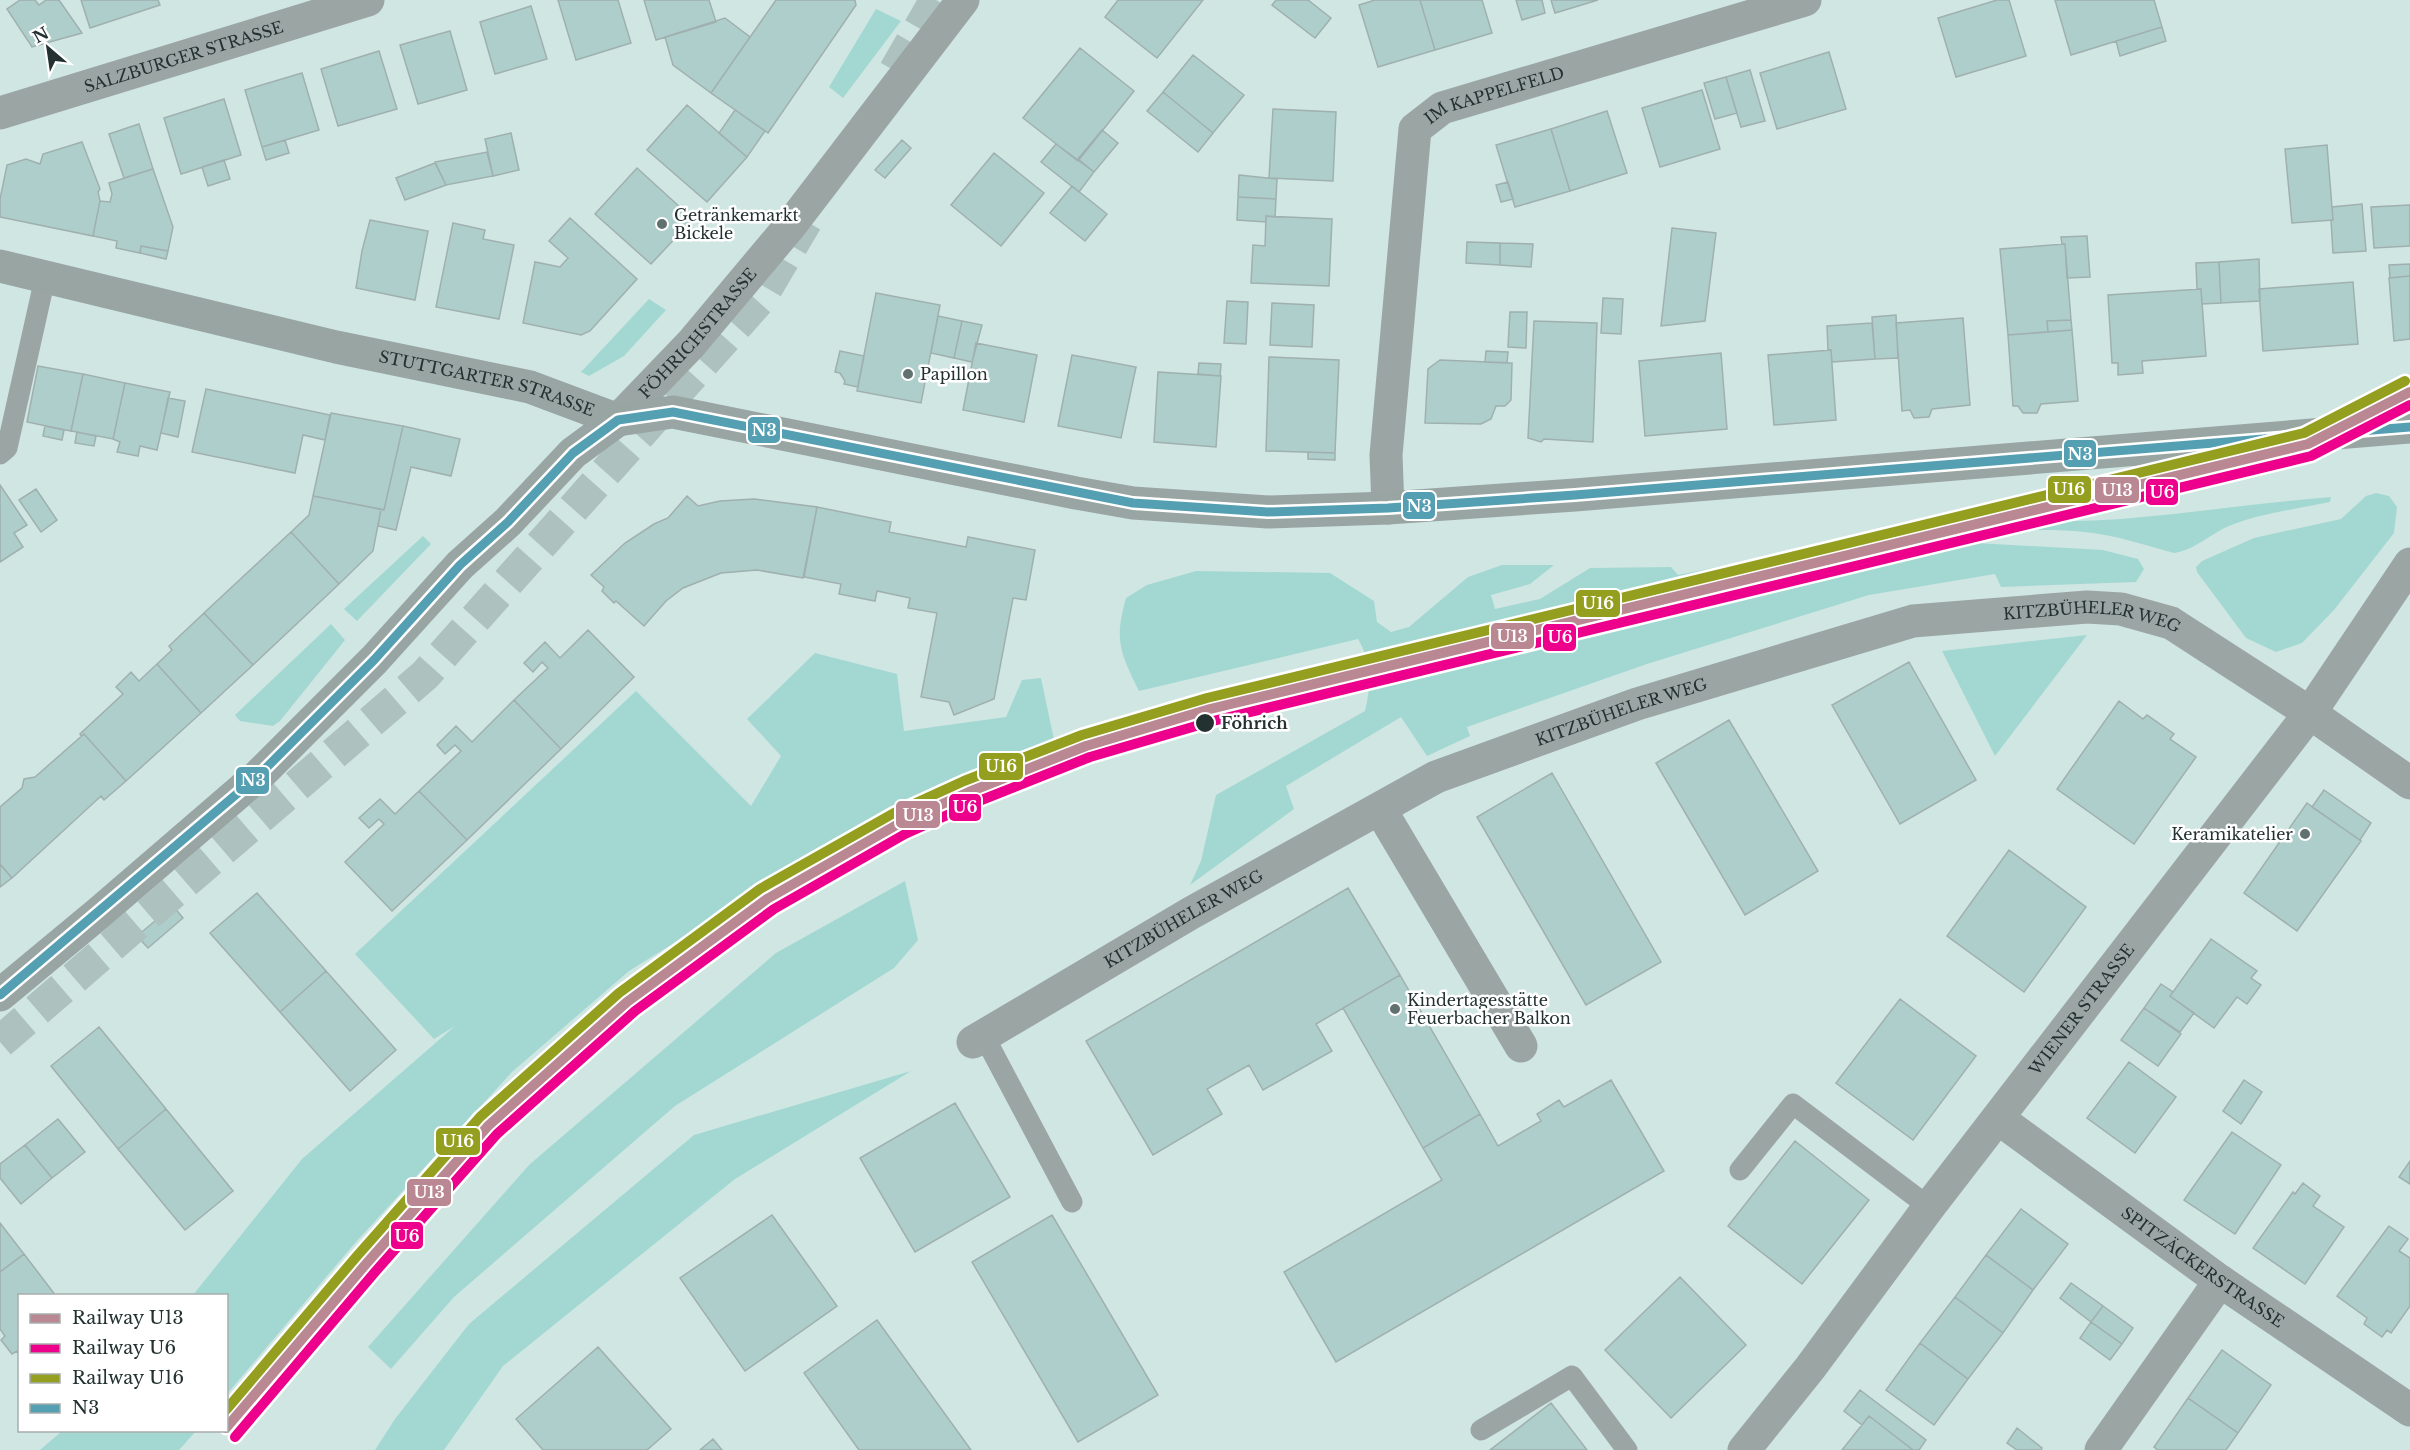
<svg xmlns="http://www.w3.org/2000/svg" width="2410" height="1450" viewBox="0 0 2410 1450" font-family="'Libre Baskerville',serif">
<style>
.green{fill:#a3d8d2}
.building{fill:#aececb;stroke:#9fb0ae;stroke-width:1.5}
.lines{fill:none;stroke-linecap:round;stroke-linejoin:round}
.primary-tunnel{stroke:#adc2bf;stroke-width:33;stroke-dasharray:33 16;stroke-linecap:butt}
.lane{stroke:#9ba5a4;stroke-width:21}
.street{stroke:#9ba5a4;stroke-width:33}
.secondary{stroke:#99a5a3;stroke-width:33}
.bus-1-casing{stroke:#fff;stroke-width:14}
.bus-1{stroke:#549fb2;stroke-width:9}
.rail-1-casing{stroke:#fff;stroke-width:15}
.rail-2-casing{stroke:#fff;stroke-width:15}
.rail-3-casing{stroke:#fff;stroke-width:15}
.rail-1{stroke:#ba8893;stroke-width:10}
.rail-2{stroke:#ec008c;stroke-width:10}
.rail-3{stroke:#949e1f;stroke-width:10}
.poi-dot{fill:#60716f;stroke:#fff;stroke-width:2}
.stop-dot{fill:#233231;stroke:#fff;stroke-width:2}
.labels{text-anchor:middle;dominant-baseline:central;stroke-width:5;stroke-linejoin:round;paint-order:stroke}
.street-label{font-size:16px;fill:#233231;stroke:#fff}
.poi-label{font-size:16px;fill:#233231;stroke:#fff;text-anchor:start}
.stop-label{font-size:16px;font-weight:bold;fill:#233231;stroke:#fff;text-anchor:start}
.line-badge{stroke:#fff;stroke-width:2}
.badge-label{font-size:16px;text-anchor:middle;font-weight:bold;fill:#fff}
</style>
<rect width="100%" height="100%" fill="#d0e6e3"/>
<path class="green" d="M876,9L901,21L843,98L829,87Z
M649,299L666,310L624,356L589,376L581,372Z
M2376,493L2389,496L2397,507L2394,533L2334,610L2302,643L2276,652L2246,638L2197,572L2196,567L2202,561L2254,538L2341,519L2366,496Z
M2331,497L2330,502C2297,509 2261,513 2229,526C2210,534 2195,550 2174,553C2145,545 2115,535 2085,532C2047,528 2008,531 1970,532L1965,530C2017,519 2069,523 2121,519C2191,513 2261,503 2331,497Z
M423,536L431,544L357,621L344,609Z
M1940,541L2103,550L2138,559L2144,569L2136,582L2001,587L1995,574L1869,595L1647,664L1467,727L1470,736L1427,756L1401,717L1286,786L1294,809L1190,885L1201,861L1216,795L1365,711C1371,686 1372,662 1358,639L1139,691C1120,652 1114,641 1126,598L1147,585L1196,571L1330,573L1374,601L1377,622L1391,632L1409,627L1468,577L1502,565H1554L1530,584L1491,595L1495,609L1540,599L1590,568L1671,567L1678,575L1741,562Z
M331,624L345,640L280,721L273,726L240,721L235,715Z
M2087,635L1995,756L1942,651Z
M815,653L897,674L904,731L1006,717L1022,680L1041,678L1056,749L947,793L805,861L629,971L512,1072L355,1243L227,1394L226,1296L193,1295L302,1159L455,1026L434,1039L355,954L636,691L751,806L781,756L747,719Z
M905,881L918,940L894,968L675,1106L454,1297L391,1369L368,1347L529,1165L776,953Z
M911,1071L735,1179L503,1366L444,1450H375L395,1419L469,1324L694,1135Z
M62,1431V1430L196,1431L179,1450H40Z"/>
<path class="building" d="M20,0H35L39,5L46,0H59L82,33L32,47L7,9Z
M81,0H158L160,5L90,28Z
M558,0H618L631,43L576,60Z
M644,0H709L716,22L656,40Z
M776,0H855L856,5L768,133L711,93Z
M1118,0H1203L1157,58L1105,17Z
M1276,0H1308L1331,18L1315,38L1272,5Z
M1375,0H1420L1435,50L1378,67L1359,5Z
M1420,0H1482L1492,33L1435,50Z
M1516,0H1542L1545,13L1522,20Z
M1551,0H1598L1555,13Z
M1997,0H2009L2026,56L1956,77L1938,18Z
M2055,0H2154L2162,27L2071,55Z
M531,6L547,59L495,74L480,22Z
M725,18L750,37L711,93L673,65L665,37Z
M2162,27L2166,41L2120,56L2116,41Z
M450,31L467,90L418,104L400,45Z
M1080,48L1134,91L1078,161L1023,118Z
M379,51L397,109L338,126L321,69Z
M1829,52L1846,109L1777,129L1760,73Z
M1193,55L1244,95L1213,133L1163,92Z
M1750,70L1765,121L1741,127L1726,77Z
M302,73L319,130L262,147L245,90Z
M1726,77L1737,113L1715,119L1704,83Z
M1702,90L1720,149L1660,167L1642,108Z
M1163,92L1213,133L1198,152L1147,111Z
M224,99L241,155L181,174L164,118Z
M687,105L747,157L707,202L647,150Z
M1273,109L1336,112L1333,181L1269,178Z
M735,110L765,131L747,157L719,133Z
M1607,111L1627,173L1570,191L1551,129Z
M139,124L153,169L124,178L109,134Z
M1551,129L1570,191L1515,207L1496,145Z
M1102,130L1118,143L1094,172L1078,159Z
M511,133L519,170L493,176L485,139Z
M285,140L289,153L266,160L262,147Z
M902,140L911,148L885,178L875,170Z
M82,142L100,189L98,192L100,201L93,236L0,217V199L7,165L26,159L40,164L43,154Z
M1056,144L1094,172L1079,192L1041,162Z
M2327,145L2333,220L2292,223L2285,149Z
M487,152L493,176L446,185L435,162Z
M994,153L1044,193L1001,246L951,205Z
M224,160L230,179L208,186L202,167Z
M435,163L446,185L405,200L396,178Z
M637,168L693,219L651,264L595,214Z
M153,169L173,227L168,251L141,246L140,253L116,248L117,241L93,236L100,201L110,202L112,194L109,183Z
M1239,175L1277,179L1276,199L1238,197Z
M1508,182L1513,199L1501,202L1496,185Z
M1072,186L1107,214L1085,241L1050,213Z
M1238,197L1276,199L1275,217L1266,216V222L1237,220Z
M2362,204L2366,251L2333,253L2331,220H2333L2332,207Z
M2410,205V246L2374,248L2371,207Z
M1266,216L1332,219L1329,286L1251,283L1253,245L1265,246Z
M570,218L637,279L590,331L581,335L523,323L535,262L560,267L568,258L549,241Z
M370,220L428,231L415,300L356,288L362,251Z
M453,223L485,230L483,239L514,245L499,319L436,307Z
M1672,228L1716,233L1705,321L1661,326Z
M2087,236L2090,277L2067,278L2065,244H2062L2061,237Z
M1467,242L1500,243V265L1466,263Z
M1500,243L1533,244L1531,267L1500,265Z
M2065,244L2071,320L2047,321L2048,332L2008,335L2000,249Z
M141,246L168,251L166,259L140,253Z
M2259,259L2260,301L2221,303L2219,262Z
M2219,262L2221,303L2202,304L2201,289H2197L2196,263Z
M2410,264V276L2390,278L2389,265Z
M2410,276V339L2394,341L2389,278Z
M2353,282L2358,344L2263,351L2259,289Z
M2201,289L2206,356L2142,361L2143,373L2118,375V363H2112L2108,295Z
M876,293L940,305L921,403L857,391Z
M1603,298L1623,299L1621,334L1601,333Z
M1227,301L1248,302L1246,344L1224,343Z
M1272,303L1314,305L1312,347L1270,345Z
M1510,312H1527L1526,348L1508,347Z
M1896,315L1898,358L1875,359L1872,317Z
M938,316L962,321L954,358L931,353Z
M1963,318L1970,405L1932,409L1929,417L1914,418L1910,410L1902,411L1896,323Z
M2071,320L2072,330L2048,332L2047,321Z
M962,321L982,325L972,362L954,358Z
M1534,321L1597,323L1593,442L1544,439L1541,442L1528,438Z
M1872,323L1875,359L1832,362L1831,350H1828L1827,326Z
M2072,330L2078,401L2041,404L2037,413H2023L2018,406H2013L2008,335Z
M976,343L1037,355L1024,422L963,410Z
M1831,350L1836,420L1774,425L1768,355Z
M840,351L864,356L858,387L844,384L845,381L840,373L835,372Z
M1486,351L1508,352L1507,363L1485,362Z
M1721,353L1727,429L1645,436L1639,361Z
M1072,355L1136,367L1121,438L1058,426Z
M1269,357L1339,360L1335,453L1266,451Z
M1440,360L1512,363L1511,400L1505,406H1496L1491,419L1481,424L1425,423L1428,369Z
M1199,363L1221,364L1220,376L1198,374Z
M38,366L83,374L71,431L27,422Z
M1158,372L1221,376L1216,447L1154,442Z
M83,374L125,383L113,439L71,431Z
M125,383L170,392L157,450L140,446L138,456L117,452L120,442L113,439Z
M206,389L330,415L325,440L303,435L295,473L192,452Z
M168,398L185,401L178,437L161,433Z
M331,413L403,426L384,510L313,496Z
M45,426L64,430L62,440L43,436Z
M403,426L460,439L451,476L411,467L396,530L378,526L381,509L384,510Z
M77,432L96,436L94,446L75,443Z
M1308,452L1335,453V460L1308,459Z
M0,485L27,525L14,533L23,547L0,562Z
M36,489L57,520L41,532L19,500Z
M313,496L381,509L373,551L339,584L291,532L309,515Z
M687,496L698,506L720,501L754,499L817,507L803,578L757,570L721,573L683,588L666,601L644,626L616,601L614,603L602,591L604,587L591,575L625,543L654,524L668,518Z
M817,507L891,522L889,532L966,547L968,537L1035,550L1026,600L1013,598L994,699L954,715L949,702L921,697L937,613L908,608L910,598L877,591L875,601L839,594L841,584L804,577Z
M291,532L339,584L253,665L204,613Z
M204,613L253,665L201,713L157,664L172,650L169,646Z
M588,630L634,677L561,749L514,700L548,668L542,662L533,672L524,663L545,642L560,658Z
M1909,662L1976,780L1900,824L1832,705Z
M157,664L201,713L126,781L84,734L81,736L80,734L123,694L116,687L131,672L139,681Z
M514,700L561,749L467,840L419,791L461,751L455,745L445,754L437,745L456,726L472,742Z
M2119,701L2143,719L2147,715L2174,734L2170,739L2196,757L2134,844L2057,789Z
M1729,720L1818,871L1745,915L1656,763Z
M84,734L126,781L104,800L101,796L12,878L0,864V807L22,788L24,779L35,777Z
M1552,773L1661,962L1586,1005L1477,817Z
M2324,790L2371,823L2360,840L2312,807Z
M419,791L467,840L392,911L345,862L384,824L379,819L369,828L359,818L380,799L395,814Z
M2307,803L2361,841L2297,931L2244,893Z
M2009,850L2086,907L2024,992L1947,936Z
M0,864L12,878L0,887Z
M1348,888L1400,975L1316,1024L1332,1051L1263,1090L1249,1065L1207,1089L1222,1114L1153,1155L1086,1041Z
M257,893L326,971L280,1012L210,933Z
M173,906L183,918L148,948L137,936Z
M2211,939L2257,971L2251,978L2261,985L2247,1004L2237,997L2214,1028L2170,996Z
M326,971L396,1050L350,1091L280,1012Z
M1400,975L1480,1114L1423,1148L1343,1008Z
M2161,984L2173,992L2170,996L2194,1013L2180,1032L2144,1008Z
M1900,999L1976,1056L1913,1140L1836,1083Z
M2144,1008L2181,1034L2158,1066L2121,1040Z
M99,1027L166,1109L118,1149L51,1066Z
M2129,1062L2176,1097L2135,1153L2087,1118Z
M1611,1080L1664,1171L1336,1362L1284,1272L1442,1180L1423,1148L1480,1114L1498,1146L1541,1121L1537,1114L1559,1100L1564,1107Z
M2244,1080L2262,1092L2241,1124L2223,1111Z
M955,1103L1010,1197L915,1252L860,1158Z
M166,1109L233,1191L185,1230L118,1149Z
M58,1119L85,1152L52,1178L25,1145Z
M2232,1132L2281,1165L2235,1234L2184,1200Z
M1795,1141L1869,1200L1802,1284L1728,1226Z
M25,1145L52,1178L21,1204L0,1178V1164Z
M2410,1161V1184L2399,1177Z
M2303,1183L2320,1196L2313,1206L2344,1227L2305,1284L2253,1248L2293,1192L2295,1194Z
M2021,1209L2068,1244L2033,1290L1986,1255Z
M772,1215L837,1306L745,1371L680,1278Z
M1052,1215L1158,1395L1078,1442L972,1262Z
M0,1223L24,1254L0,1272Z
M2389,1226L2408,1239L2399,1251L2410,1258V1306L2391,1333L2387,1330L2382,1337L2364,1324L2367,1318L2337,1296Z
M24,1254L56,1296H20V1355L17,1351L12,1354L1,1340L5,1336L0,1329V1272Z
M1986,1255L2033,1290L2003,1333L1955,1297Z
M1680,1277L1746,1345L1671,1418L1605,1350Z
M2071,1283L2103,1306L2091,1322L2060,1298Z
M1955,1297L2003,1333L1968,1379L1920,1343Z
M2103,1306L2133,1328L2122,1344L2091,1322Z
M877,1320L971,1450H859L804,1373Z
M2091,1322L2122,1344L2110,1360L2080,1338Z
M1920,1343L1968,1379L1934,1425L1886,1390Z
M598,1347L671,1429L647,1450H543L516,1419Z
M2222,1350L2271,1385L2238,1433L2188,1398Z
M1860,1390L1926,1440L1919,1450H1913L1869,1416L1862,1425L1844,1411Z
M2188,1398L2238,1433L2226,1450H2158L2154,1447Z
M1551,1403L1587,1450H1490Z
M1869,1416L1913,1450H1842Z
M2017,1428L2042,1448L2041,1450H2017L2007,1443Z
M713,1439L722,1450H700Z"/>
<g class="lines">
<path class="primary-tunnel" d="M895,71L936,0
M0,1042L425,675L760,299L806,221"/>
<path class="lane" d="M0,454L7,448L45,278
M984,1036L1072,1202
M1740,1170L1793,1104L1929,1207
M1481,1430L1572,1376L1627,1450"/>
<g class="street">
<path id="s1" d="M0,113L368,0"/>
<path id="s2" d="M618,420L691,344L790,226L963,0"/>
<path id="s3" d="M1388,508L1386,455L1415,129L1442,108L1805,0"/>
<path d="M1380,809L1521,1046"/>
<path id="s4" d="M973,1042L1191,913L1436,777L1637,704L1913,621L2087,607L2121,609L2171,623L2310,713L2410,783"/>
<path id="s5" d="M1999,1119L2220,1281L2410,1410"/>
<path id="s6" d="M1744,1450L1810,1368L1929,1207L2310,713L2410,564"/>
<path d="M2101,1450L2220,1281"/>
</g>
<g class="secondary">
<path id="s7" d="M0,266L336,347L530,387L618,420L673,412L1076,493L1133,503L1268,512L1388,508L1575,495L2410,427"/>
<path d="M0,995L100,912L259,775L374,660L460,565L508,522L573,453L618,420"/>
</g>
<defs>
<path id="bus-1" d="M0,995L259,775L374,660L460,565L508,522L573,453L618,420L673,412L1133,503L1268,512L1388,508L1575,495L2410,427"/>
</defs>
<use href="#bus-1" class="bus-1-casing"/>
<use href="#bus-1" class="bus-1"/>
<defs>
<path id="rail-1" d="M226,1428L366,1264L488,1126L627,1002L767,899L900,823L969,792L1086,746L1210,709L2308,444L2410,392"/>
<path id="rail-2" d="M235,1437L375,1272L497,1134L635,1011L774,909L905,834L974,803L1090,757L1213,721L2311,456L2410,405"/>
<path id="rail-3" d="M226,1410L357,1256L480,1117L619,993L760,889L894,813L964,781L1082,735L1207,698L2304,433L2405,381"/>
</defs>
<use href="#rail-1" class="rail-1-casing"/>
<use href="#rail-2" class="rail-2-casing"/>
<use href="#rail-3" class="rail-3-casing"/>
<use href="#rail-1" class="rail-1"/>
<use href="#rail-2" class="rail-2"/>
<use href="#rail-3" class="rail-3"/>
</g>
<g class="poi-dot">
<circle cx="662" cy="224" r="6"/>
<circle cx="908" cy="374" r="6"/>
<circle cx="2305" cy="834" r="6"/>
<circle cx="1395" cy="1009" r="6"/>
</g>
<circle class="stop-dot" cx="1205" cy="723" r="10"/>
<g class="labels">
<g class="street-label">
<text stroke="none"><textPath href="#s1" startOffset="192">SALZBURGER STRASSE</textPath></text>
<text stroke="none"><textPath href="#s3" startOffset="468">IM KAPPELFELD</textPath></text>
<text stroke="none"><textPath href="#s2" startOffset="118">FÖHRICHSTRASSE</textPath></text>
<text stroke="none"><textPath href="#s7" startOffset="501">STUTTGARTER STRASSE</textPath></text>
<text stroke="none"><textPath href="#s4" startOffset="1216">KITZBÜHELER WEG</textPath></text>
<text stroke="none"><textPath href="#s4" startOffset="730">KITZBÜHELER WEG</textPath></text>
<text stroke="none"><textPath href="#s4" startOffset="244">KITZBÜHELER WEG</textPath></text>
<text stroke="none"><textPath href="#s6" startOffset="555">WIENER STRASSE</textPath></text>
<text stroke="none"><textPath href="#s5" startOffset="252">SPITZÄCKERSTRASSE</textPath></text>
</g>
<g class="poi-label">
<text x="674" y="215">Getränkemarkt<tspan x="674" dy="18">Bickele</tspan></text>
<text x="920" y="374">Papillon</text>
<text x="2293" y="834" text-anchor="end">Keramikatelier</text>
<text x="1407" y="1000">Kindertagesstätte<tspan x="1407" dy="18">Feuerbacher Balkon</tspan></text>
</g>
<g class="stop-label">
<text x="1221" y="723">Föhrich</text>
</g>
</g>
<g class="line-badge">
<rect x="747" y="416" width="34" height="28" rx="6" fill="#549fb2"/>
<rect x="2063" y="439" width="34" height="29" rx="6" fill="#549fb2"/>
<rect x="2047" y="475" width="45" height="29" rx="6" fill="#949e1f"/>
<rect x="2094" y="476" width="46" height="28" rx="6" fill="#ba8893"/>
<rect x="2145" y="478" width="34" height="28" rx="6" fill="#ec008c"/>
<rect x="1402" y="491" width="34" height="29" rx="6" fill="#549fb2"/>
<rect x="1575" y="589" width="46" height="29" rx="6" fill="#949e1f"/>
<rect x="1490" y="622" width="45" height="28" rx="6" fill="#ba8893"/>
<rect x="1542" y="623" width="35" height="29" rx="6" fill="#ec008c"/>
<rect x="978" y="752" width="46" height="29" rx="6" fill="#949e1f"/>
<rect x="235" y="766" width="35" height="29" rx="6" fill="#549fb2"/>
<rect x="948" y="793" width="34" height="29" rx="6" fill="#ec008c"/>
<rect x="895" y="800" width="46" height="29" rx="6" fill="#ba8893"/>
<rect x="435" y="1127" width="46" height="29" rx="6" fill="#949e1f"/>
<rect x="406" y="1178" width="46" height="29" rx="6" fill="#ba8893"/>
<rect x="390" y="1221" width="34" height="29" rx="6" fill="#ec008c"/>
</g>
<g class="badge-label">
<text x="764" y="436">N3</text>
<text x="2080" y="460">N3</text>
<text x="2069" y="495">U16</text>
<text x="2117" y="496">U13</text>
<text x="2162" y="498">U6</text>
<text x="1419" y="512">N3</text>
<text x="1598" y="609">U16</text>
<text x="1512" y="642">U13</text>
<text x="1560" y="643">U6</text>
<text x="1001" y="772">U16</text>
<text x="253" y="786">N3</text>
<text x="965" y="813">U6</text>
<text x="918" y="821">U13</text>
<text x="458" y="1147">U16</text>
<text x="429" y="1198">U13</text>
<text x="407" y="1242">U6</text>
</g>
<rect x="18" y="1294" width="210" height="138" fill="#ffffff" stroke="#a7adad" stroke-width="1.5"/>
<rect x="30" y="1314" width="30" height="9" fill="#ba8893" stroke="#a7adad" stroke-width="1.5"/>
<text x="72" y="1324" font-size="18" fill="#233231">Railway U13</text>
<rect x="30" y="1344" width="30" height="9" fill="#ec008c" stroke="#a7adad" stroke-width="1.5"/>
<text x="72" y="1354" font-size="18" fill="#233231">Railway U6</text>
<rect x="30" y="1374" width="30" height="9" fill="#949e1f" stroke="#a7adad" stroke-width="1.5"/>
<text x="72" y="1384" font-size="18" fill="#233231">Railway U16</text>
<rect x="30" y="1404" width="30" height="9" fill="#549fb2" stroke="#a7adad" stroke-width="1.5"/>
<text x="72" y="1414" font-size="18" fill="#233231">N3</text>
<g transform="translate(48 48) rotate(331)" stroke="#ffffff" stroke-width="4.5" paint-order="stroke">
<path d="M0-4.5L10 22L0 15L-10 22Z" fill="#233231"/>
<text y="-9" font-size="16" font-weight="bold" text-anchor="middle" fill="#233231">N</text>
</g>
</svg>
